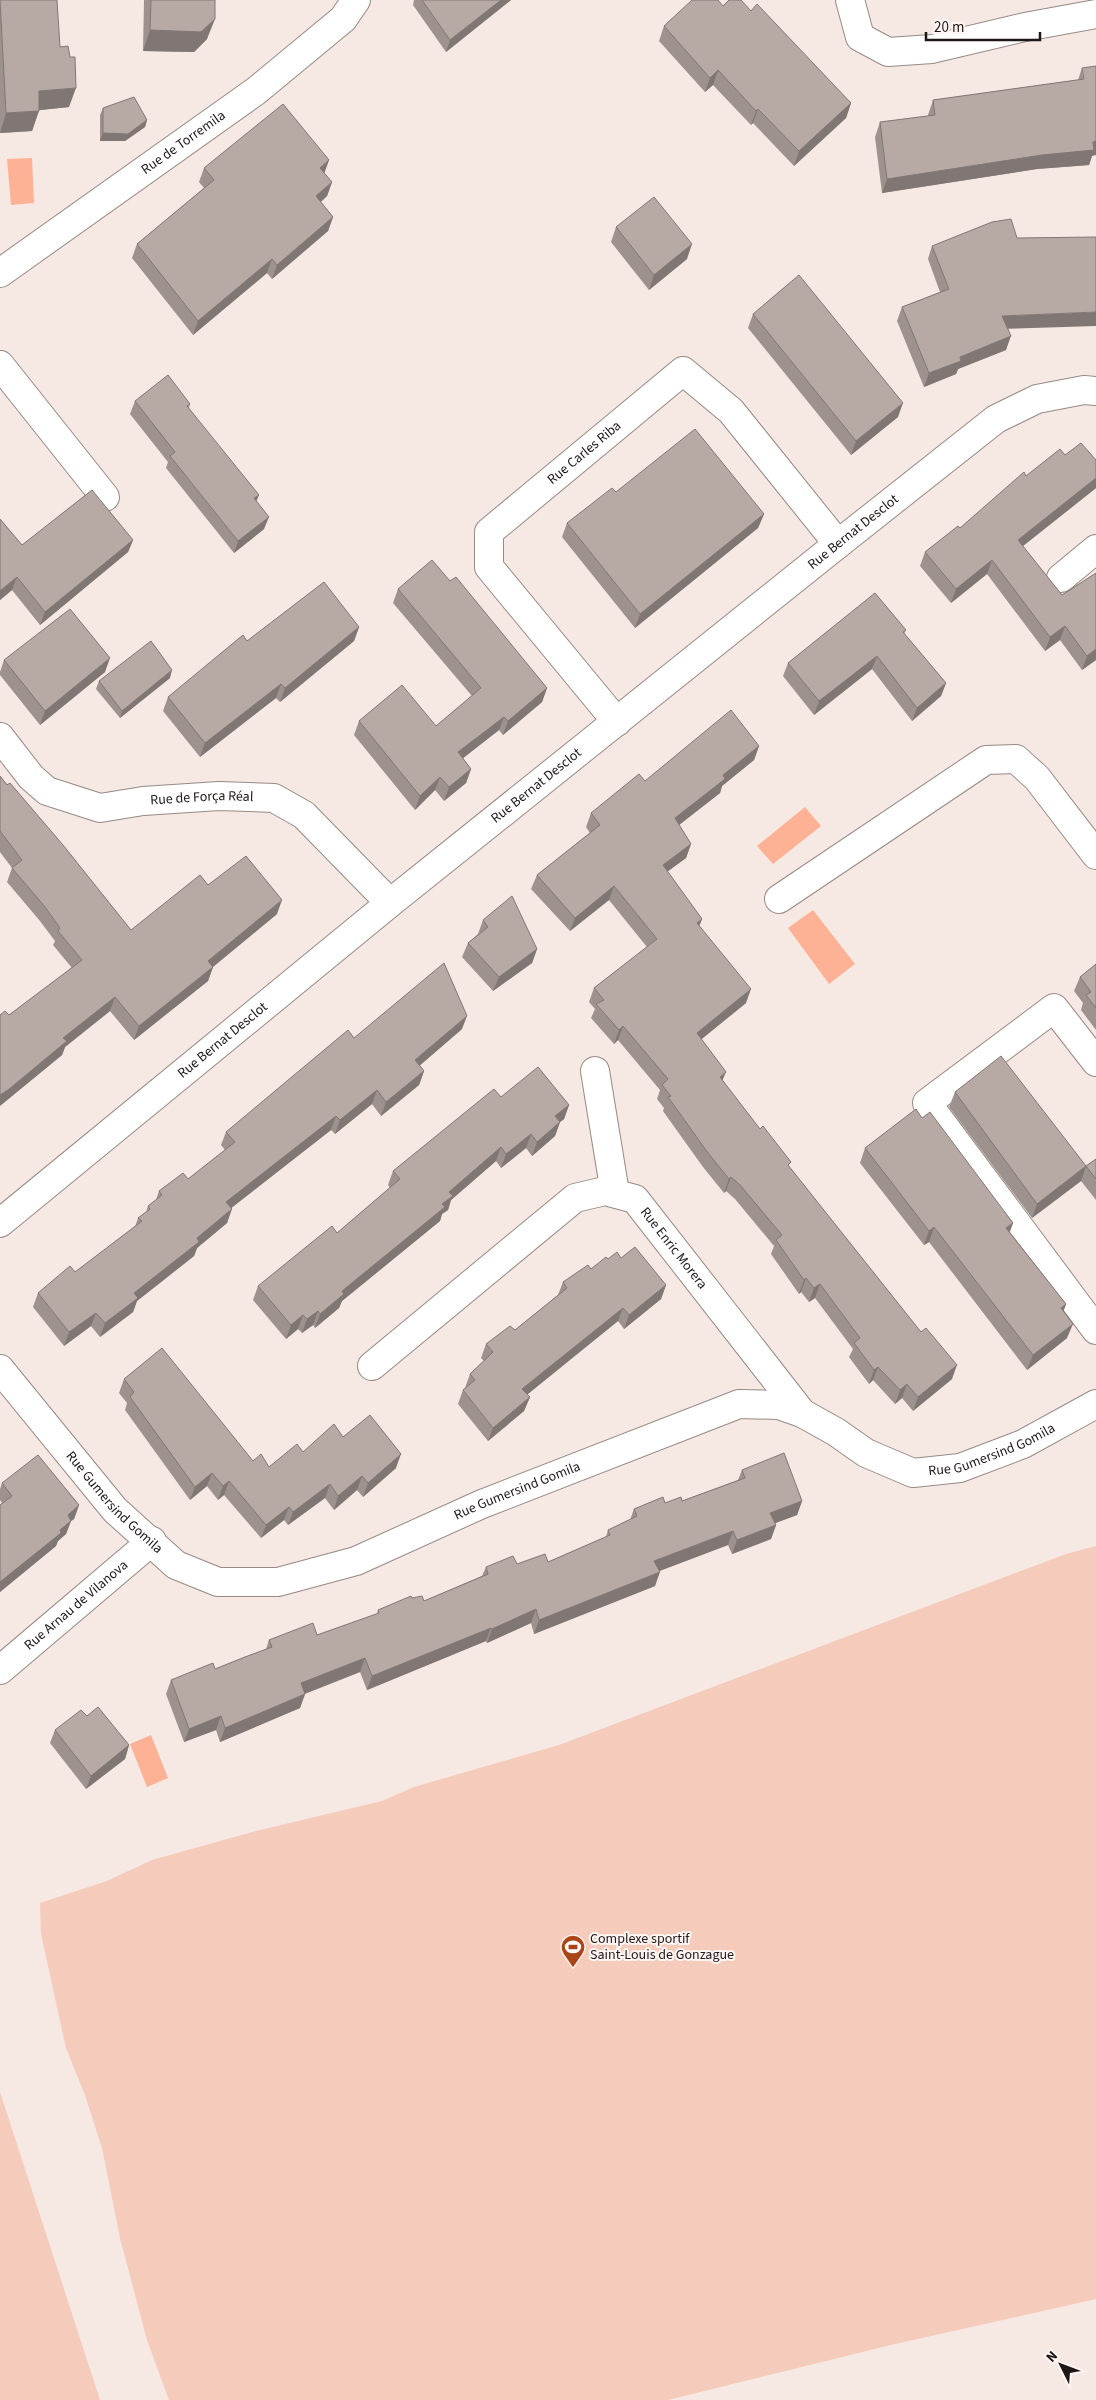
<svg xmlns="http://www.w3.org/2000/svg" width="1096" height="2400" viewBox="0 0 1096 2400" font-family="'Source Sans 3',sans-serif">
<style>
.green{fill:#f5cbbb}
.water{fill:#feb295}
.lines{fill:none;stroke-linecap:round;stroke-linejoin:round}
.minor-casing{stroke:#968a85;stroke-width:30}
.minor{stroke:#fff;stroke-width:28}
.wall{fill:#9d928e}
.shaded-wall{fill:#807774}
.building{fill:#b7aaa5;stroke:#807774}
.labels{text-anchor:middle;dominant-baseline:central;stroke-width:4;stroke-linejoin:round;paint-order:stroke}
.street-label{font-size:14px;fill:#1d1817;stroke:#fff6f3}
.poi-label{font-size:14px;fill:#1d1817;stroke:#fff6f3;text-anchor:start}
</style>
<rect width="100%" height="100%" fill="#f6e8e2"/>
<path class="green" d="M1096,1546V2299L895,2344L668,2400H169L147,2340L120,2238L102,2148L85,2095L66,2048L41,1934L40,1903L107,1881L152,1860L256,1831L382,1801L414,1787L559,1745L1066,1554Z
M0,2092L100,2400H0Z"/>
<path class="water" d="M32,158L34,203L11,205L7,159Z
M805,807L821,826L773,864L757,846Z
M813,910L855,964L829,984L788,928Z
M151,1735L168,1778L147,1787L130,1744Z"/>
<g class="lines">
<defs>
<g id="minor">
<path d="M850,0L860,37L888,52L932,49L1025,27L1096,14"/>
<path id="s1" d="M0,273L256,91L343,19L356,0"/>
<path d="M0,365L105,497"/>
<path d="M1061,578L1096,549"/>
<path id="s2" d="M617,722L489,567V532L683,371L731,411L838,544"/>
<path id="s3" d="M0,737L31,777L47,791L100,808L143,801L219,796L274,798L304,815L390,903"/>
<path d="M779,899L986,760L1016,759L1037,778L1096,855"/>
<path d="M1096,1062L1054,1008L927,1103L1096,1330"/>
<path d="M595,1071L615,1193"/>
<path id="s4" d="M0,1223L390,903L838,544L996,419L1037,399L1084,390L1096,391"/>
<path id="s5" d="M372,1366L575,1198L605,1191L635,1199L802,1413"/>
<path id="s6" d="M0,1369L115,1510L176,1565L218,1582H278L356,1561L482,1504L739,1404L779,1405L802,1413L836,1432L866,1453L913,1473L960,1468L1023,1444L1096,1404"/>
<path id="s7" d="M0,1670L152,1541"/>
</g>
</defs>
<use href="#minor" class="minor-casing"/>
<use href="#minor" class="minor"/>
</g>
<path class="wall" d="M0,0L60,47L69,107L39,110L32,131L0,133Z
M144,0H215L207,39L194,52L143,51Z
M414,0H511L446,52L413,5Z
M723,6L751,11L851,103L846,118L794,166L753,123L751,125L713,85L705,92L659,41L664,26Z
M1082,68L1092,156L1089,165L1037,169L882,193L875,137L880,122L928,116V115L933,100L1078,80Z
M103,108L147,120L145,127L125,141H100V115Z
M329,160L324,173L332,182L327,196L321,202L333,217L328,231L272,279L267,273L193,335L132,258L137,244L204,188L199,182L204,168Z
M616,227L687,259L649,290L611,242Z
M932,246L1008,329L1006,350L958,369L956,374L924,387L897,321L902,307L940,292L928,259Z
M753,314L898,417L851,455L748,328Z
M135,401L190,404L189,408L256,501L264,529L234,553L166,468L168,462L130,414Z
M1065,455L1096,460V488L1023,546L1062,595L1096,573V660L1082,670L1060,640L1045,651L987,574L951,603L920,566L925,552L960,528L1026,476Z
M616,492L764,514L758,528L635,628L562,537L567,523Z
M0,519L22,545L133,540L128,552L40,625L12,590L0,600Z
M450,581L547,688L542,702L503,735L499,730L463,758L471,769L466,783L444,801L435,790L415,810L354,735L359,721L436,726L472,696L393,603L398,589Z
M359,627L354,641L280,702L276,698L200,757L163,711L168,697L247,641Z
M906,630L904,634L946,683L941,696L912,721L872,669L814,715L783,676L788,663Z
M4,660L105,672L40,725L0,675V672Z
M170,678L120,718L96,689L99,681Z
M759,746L754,760L722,786L720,793L679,825L691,844L686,858L667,872L702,919L699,926L746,1003L701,1039L722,1080L952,1379L913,1411L902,1398L895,1404L873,1380L869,1384L849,1357L853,1349L815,1298L809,1302L801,1292L799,1294L771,1254L774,1246L735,1199L726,1191L724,1193L703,1167L663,1111L664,1108L657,1099L660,1090L618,1040L614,1044L591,1018L595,1009L589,1002L594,988L647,947L609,900L570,931L531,889L537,875L590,833L586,827L591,813L645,781Z
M0,776L131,930L208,885L277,914L213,967L208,981L134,1040L110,1011L65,1047L62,1055L2,1104L9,1015L72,968L53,945L55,941L40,921L7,882L12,868L0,852Z
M483,920L537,949L532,963L493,991L462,957L468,943L478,934Z
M1096,964V1030L1081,1010L1083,1003L1074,991L1080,977Z
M462,1029L420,1065L424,1071L419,1085L381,1116L372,1104L335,1134L331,1130L231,1208L227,1223L197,1248L194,1256L137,1301L133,1312L100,1337L91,1326L64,1346L33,1307L38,1293L75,1272L135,1227L138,1218L146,1212L148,1206L156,1200L159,1191L188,1179L225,1150L221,1145L226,1132L354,1038Z
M955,1092L1086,1166L1096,1159V1200L1081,1181L1032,1218L949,1107Z
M501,1097L569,1105L564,1119L560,1122L555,1136L532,1156L526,1148L501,1168L496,1161L451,1200L448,1210L442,1214L440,1221L342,1301L339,1308L315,1328L313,1325L302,1333L298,1329L286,1339L253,1300L258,1286L337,1233L390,1188L388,1185L393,1171Z
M922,1118L1013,1223L1010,1232L1066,1304L1063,1312L1067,1338L1027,1370L929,1242L924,1245L860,1163L865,1148Z
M621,1258L666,1285L661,1299L624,1329L618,1321L527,1394L530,1397L524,1411L488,1441L458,1404L463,1390L465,1388L470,1374L484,1361L481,1358L486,1344L515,1330L558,1295L563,1282L591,1269L608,1259Z
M124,1379L253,1461L269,1467L303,1452L343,1437L396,1468L363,1497L357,1490L334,1510L325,1498L288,1525L284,1520L261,1538L224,1495L218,1500L207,1486L190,1500L125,1410L127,1403L119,1393Z
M742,1470L802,1501L797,1515L775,1523L776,1525L771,1539L732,1554L728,1545L659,1571L655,1586L534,1634L531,1623L487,1643L486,1641L367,1690L360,1672L305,1694L300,1708L220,1742L216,1730L184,1742L166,1694L171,1680L215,1669L266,1649L269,1640L317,1635L377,1614L378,1610L412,1598L424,1601L482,1576L486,1567L548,1562L606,1537L608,1530L630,1520L634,1509L682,1501L738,1480Z
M2,1483L79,1505L74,1519L71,1521L66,1534L58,1541L56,1546L0,1592V1505L2,1503L0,1500V1489Z
M87,1716L129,1745L125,1759L86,1789L50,1743L55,1730Z"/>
<path class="shaded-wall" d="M501,0H511L446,52L450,40Z
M215,19L207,39L194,52L143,51L150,30Z
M718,70L713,85L705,92L710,78Z
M76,88L69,107L32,111L39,91Z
M851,103L846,118L794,166L799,151Z
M758,109L753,123L751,125L756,111Z
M39,111L32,131L0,133L6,113Z
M147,120L145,127L125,141H100L103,133Z
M1096,141V155L1092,156L1089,165L1037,169L882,193L887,179Z
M329,160L324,174L320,168Z
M332,182L327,196L311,210L316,196Z
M333,217L328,231L272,279L277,265Z
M692,244L687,259L649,290L654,275Z
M272,259L267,273L193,335L198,321Z
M1096,312V326L998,329L1002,316Z
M1011,336L1006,350L958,369L956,374L924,387L929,373L960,357Z
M903,403L898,417L851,455L856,441Z
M1096,478V488L1013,554L1018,540Z
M259,495L254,507V498Z
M764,514L758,528L635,628L640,614Z
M269,517L264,529L234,553L238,541Z
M133,540L128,552L40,625L45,612Z
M992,560L987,574L951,603L956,589Z
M17,577L12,590L0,600V591Z
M1065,626L1060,640L1045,651L1050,637Z
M359,627L354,641L280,702L285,688Z
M1096,649V660L1082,670L1087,656Z
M877,656L872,669L814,715L819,701Z
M110,658L105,672L40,725L45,711Z
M172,670L170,678L120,718L122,711Z
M946,683L941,696L912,721L917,708Z
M281,684L276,698L200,757L205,743Z
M547,688L542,702L503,735L508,721Z
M504,717L499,730L453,766L458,752Z
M759,746L754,760L722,786L720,793L670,832L675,818L723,775Z
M471,769L466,783L444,801L449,787Z
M440,777L435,790L415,810L420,796Z
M691,844L686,858L657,879L663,865Z
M614,886L609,900L570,931L575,918Z
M282,900L277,914L203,975L208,961Z
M702,919L697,932V923Z
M537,949L532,963L493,991L499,977Z
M213,967L208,981L134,1040L139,1026Z
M751,989L746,1003L692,1047L697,1033Z
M115,997L110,1011L65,1047L62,1055L0,1106V1095L63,1038Z
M467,1016L462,1029L410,1074L415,1060Z
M623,1026L618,1040L614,1044L619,1030Z
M424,1071L419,1085L381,1116L386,1102Z
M726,1072L720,1086V1077Z
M377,1090L372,1104L335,1134L340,1120Z
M569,1105L564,1119L550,1130L555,1116Z
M336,1116L331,1130L221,1216L226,1202Z
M560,1122L555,1136L532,1156L537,1142Z
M531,1134L526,1148L501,1168L506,1154Z
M501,1147L496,1161L451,1200L448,1210L442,1214L440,1221L342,1301L339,1308L315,1328L320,1314L342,1291L442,1204L449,1192Z
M1086,1166L1081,1181L1032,1218L1037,1204Z
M731,1177L726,1191L724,1193L729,1179Z
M232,1209L227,1223L197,1248L194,1256L137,1301L133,1312L100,1337L105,1323L134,1293L197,1238Z
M1013,1223L1007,1237L1006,1228Z
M934,1227L929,1242L924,1245L929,1231Z
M806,1278L801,1292L799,1294L804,1280Z
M820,1284L815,1298L809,1302L814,1288Z
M666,1285L661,1299L624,1329L629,1315Z
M1066,1304L1061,1318V1308Z
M623,1308L618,1321L517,1403L522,1389Z
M318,1311L313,1325L302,1333L307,1319Z
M96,1313L91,1326L64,1346L69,1332Z
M303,1315L298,1329L286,1339L291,1325Z
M1073,1324L1067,1338L1027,1370L1033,1355Z
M957,1365L952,1379L913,1411L918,1397Z
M878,1367L873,1380L869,1384L874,1370Z
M907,1384L902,1398L895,1404L900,1390Z
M530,1397L524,1411L488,1441L493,1428Z
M401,1454L396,1468L363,1497L368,1483Z
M212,1473L207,1486L190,1500L195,1487Z
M362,1476L357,1490L334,1510L338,1496Z
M229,1481L224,1495L218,1500L223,1486Z
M330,1484L325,1498L288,1525L293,1512Z
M802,1501L797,1515L765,1527L770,1513Z
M79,1505L74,1519L71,1521L66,1534L58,1541L56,1546L0,1592V1582L60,1530L68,1515Z
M289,1507L284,1520L261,1538L266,1525Z
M776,1525L771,1539L732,1554L737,1540Z
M733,1531L728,1545L649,1575L654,1561Z
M660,1572L655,1586L534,1634L539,1620Z
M536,1609L531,1623L487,1643L492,1629Z
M491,1628L486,1641L367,1690L372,1676Z
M365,1658L360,1672L296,1697L301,1683Z
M305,1694L300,1708L220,1742L225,1728Z
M221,1716L216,1730L184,1742L189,1729Z
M129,1745L125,1759L86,1789L91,1776Z"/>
<path class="building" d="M0,0H57L60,47L68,46L70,57H75L76,88L39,91V111L6,113Z
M151,0H215V19L201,32L150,30Z
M422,0H501L450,40Z
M692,0H718L723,6L729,0H741L751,11L757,4L851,103L799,151L758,109L756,111L718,70L710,78L664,26Z
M1096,66V141L1093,142L1094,150L1042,155L887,179L880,122L935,115L933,100L1084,79L1082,68Z
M134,97L147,120L128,134L103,133V108Z
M283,104L329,160L320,168L332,182L316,196L333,217L277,265L272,259L198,321L137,244L214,180L204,168Z
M654,197L692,244L654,275L616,227Z
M1011,219L1017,238L1096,237V312L1002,316L1011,336L960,357L961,361L929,373L902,307L949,289L932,246L992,222Z
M799,275L903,403L856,441L753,314Z
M168,375L190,404L187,406L259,495L254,498L269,517L238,541L170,456L175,452L135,401Z
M695,429L764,514L640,614L567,523L612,488L616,492Z
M1081,443L1096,460V478L1018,540L1062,595L1096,573V649L1087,656L1065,626L1050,637L992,560L956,589L925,552L958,526L960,528L1024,472L1026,476L1060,449L1065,455Z
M92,490L133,540L45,612L17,577L0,591V519L22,545Z
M432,560L450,581L456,577L547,688L508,721L504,717L458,752L471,769L449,787L440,777L420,796L359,721L402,685L436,726L481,688L398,589Z
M324,582L359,627L285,688L281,684L205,743L168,697L243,635L247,641Z
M875,593L906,630L903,632L946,683L917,708L877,656L819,701L788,663Z
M70,609L110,658L45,711L4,660Z
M151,641L172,670L122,711L99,681Z
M731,710L759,746L723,775L725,779L675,818L691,844L663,865L702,919L697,923L751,989L697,1033L726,1072L720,1077L760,1129L763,1126L791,1162L788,1165L921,1332L926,1328L957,1365L918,1397L907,1384L900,1390L878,1367L874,1370L854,1343L860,1338L820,1284L814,1288L806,1278L804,1280L776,1240L782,1235L740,1185L731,1177L729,1179L708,1153L668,1097L671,1096L662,1085L668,1079L623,1026L619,1030L596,1004L604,1000L594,988L657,939L614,886L575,918L537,875L600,825L591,813L639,774L645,781Z
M0,776L7,785L10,783L63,845L131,930L200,875L208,885L246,856L282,900L208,961L213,967L139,1026L115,997L63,1038L67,1041L8,1090L0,1095V1015L5,1011L9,1015L82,960L58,931L60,928L45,907L12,868L22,860L0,831Z
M512,896L537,949L499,977L468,943L488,927L483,920Z
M444,963L467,1016L415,1060L424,1071L386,1102L377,1090L340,1120L336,1116L226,1202L232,1209L197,1238L199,1242L134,1293L138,1298L105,1323L96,1313L69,1332L38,1293L70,1266L75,1272L142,1221L138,1218L150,1209L148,1206L162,1195L159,1191L183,1173L188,1179L235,1142L226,1132L348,1030L354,1038Z
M1096,964V1008L1086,995L1091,992L1080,977Z
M1001,1056L1086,1166L1037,1204L955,1092Z
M538,1067L569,1105L555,1116L560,1122L537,1142L531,1134L506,1154L501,1147L449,1192L453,1196L442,1204L445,1207L342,1291L344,1294L320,1314L318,1311L307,1319L303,1315L291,1325L258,1286L332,1226L337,1233L400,1179L393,1171L494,1089L501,1097Z
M916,1109L922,1118L930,1112L1013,1223L1006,1228L1066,1304L1061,1308L1073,1324L1033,1355L934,1227L929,1231L865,1148Z
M1096,1159V1179L1086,1166Z
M635,1247L666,1285L629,1315L623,1308L522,1389L530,1397L493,1428L463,1390L475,1380L470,1374L493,1352L486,1344L510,1326L515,1330L567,1288L563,1282L588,1265L591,1269L606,1257L608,1259L617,1252L621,1258Z
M162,1348L253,1461L261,1454L269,1467L297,1444L303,1452L334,1424L343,1437L370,1415L401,1454L368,1483L362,1476L338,1496L330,1484L293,1512L289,1507L266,1525L229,1481L223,1486L212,1473L195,1487L130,1397L134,1392L124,1379Z
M784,1453L802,1501L770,1513L776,1525L737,1540L733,1531L654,1561L660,1572L539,1620L536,1609L492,1629L491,1628L372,1676L365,1658L301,1683L305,1694L225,1728L221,1716L189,1729L171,1680L213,1663L215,1669L245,1657L272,1647L269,1640L313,1623L317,1635L379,1613L378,1610L411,1596L412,1598L422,1596L424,1601L488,1574L486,1567L513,1556L517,1564L545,1554L548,1562L610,1535L608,1530L637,1516L634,1509L663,1497L665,1503L681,1497L682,1501L745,1478L742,1470Z
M38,1455L79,1505L68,1515L71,1521L60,1530L61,1533L0,1582V1505L12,1496L2,1483Z
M98,1707L129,1745L91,1776L55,1730L81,1710L87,1716Z"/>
<defs>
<symbol id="stadium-pin" viewBox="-11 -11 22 30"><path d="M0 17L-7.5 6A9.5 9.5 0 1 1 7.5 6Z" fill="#aa4517" stroke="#fff6f3"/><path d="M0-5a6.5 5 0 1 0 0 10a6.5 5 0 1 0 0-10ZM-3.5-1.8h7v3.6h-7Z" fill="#fff"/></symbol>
</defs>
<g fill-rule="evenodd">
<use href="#stadium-pin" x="559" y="1933" width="28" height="38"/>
</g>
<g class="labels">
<g class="street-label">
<text stroke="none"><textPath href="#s1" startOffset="225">Rue de Torremila</textPath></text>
<text stroke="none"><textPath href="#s2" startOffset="360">Rue Carles Riba</textPath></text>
<text stroke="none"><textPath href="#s4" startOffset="1098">Rue Bernat Desclot</textPath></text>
<text stroke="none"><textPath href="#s4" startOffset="692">Rue Bernat Desclot</textPath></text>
<text stroke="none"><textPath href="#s3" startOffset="230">Rue de Força Réal</textPath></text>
<text stroke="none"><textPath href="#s4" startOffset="288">Rue Bernat Desclot</textPath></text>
<text stroke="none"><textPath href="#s5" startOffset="388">Rue Enric Morera</textPath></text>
<text stroke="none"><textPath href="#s6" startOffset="1138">Rue Gumersind Gomila</textPath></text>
<text stroke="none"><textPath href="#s6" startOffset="626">Rue Gumersind Gomila</textPath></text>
<text stroke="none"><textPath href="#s6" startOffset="176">Rue Gumersind Gomila</textPath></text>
<text stroke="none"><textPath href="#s7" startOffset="100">Rue Arnau de Vilanova</textPath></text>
</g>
<g class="poi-label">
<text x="590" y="1939">Complexe sportif<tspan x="590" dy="16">Saint-Louis de Gonzague</tspan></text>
</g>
</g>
<g transform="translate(1061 2365) rotate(312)" stroke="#fff6f3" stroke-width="4" paint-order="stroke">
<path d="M0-4L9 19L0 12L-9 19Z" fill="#1d1817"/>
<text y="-8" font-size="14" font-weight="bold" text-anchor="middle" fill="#1d1817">N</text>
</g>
<path d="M926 32v8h114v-8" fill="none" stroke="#1d1817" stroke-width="2.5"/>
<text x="934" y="32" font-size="15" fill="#1d1817" stroke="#fff6f3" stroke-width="4" paint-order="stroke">20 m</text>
</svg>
